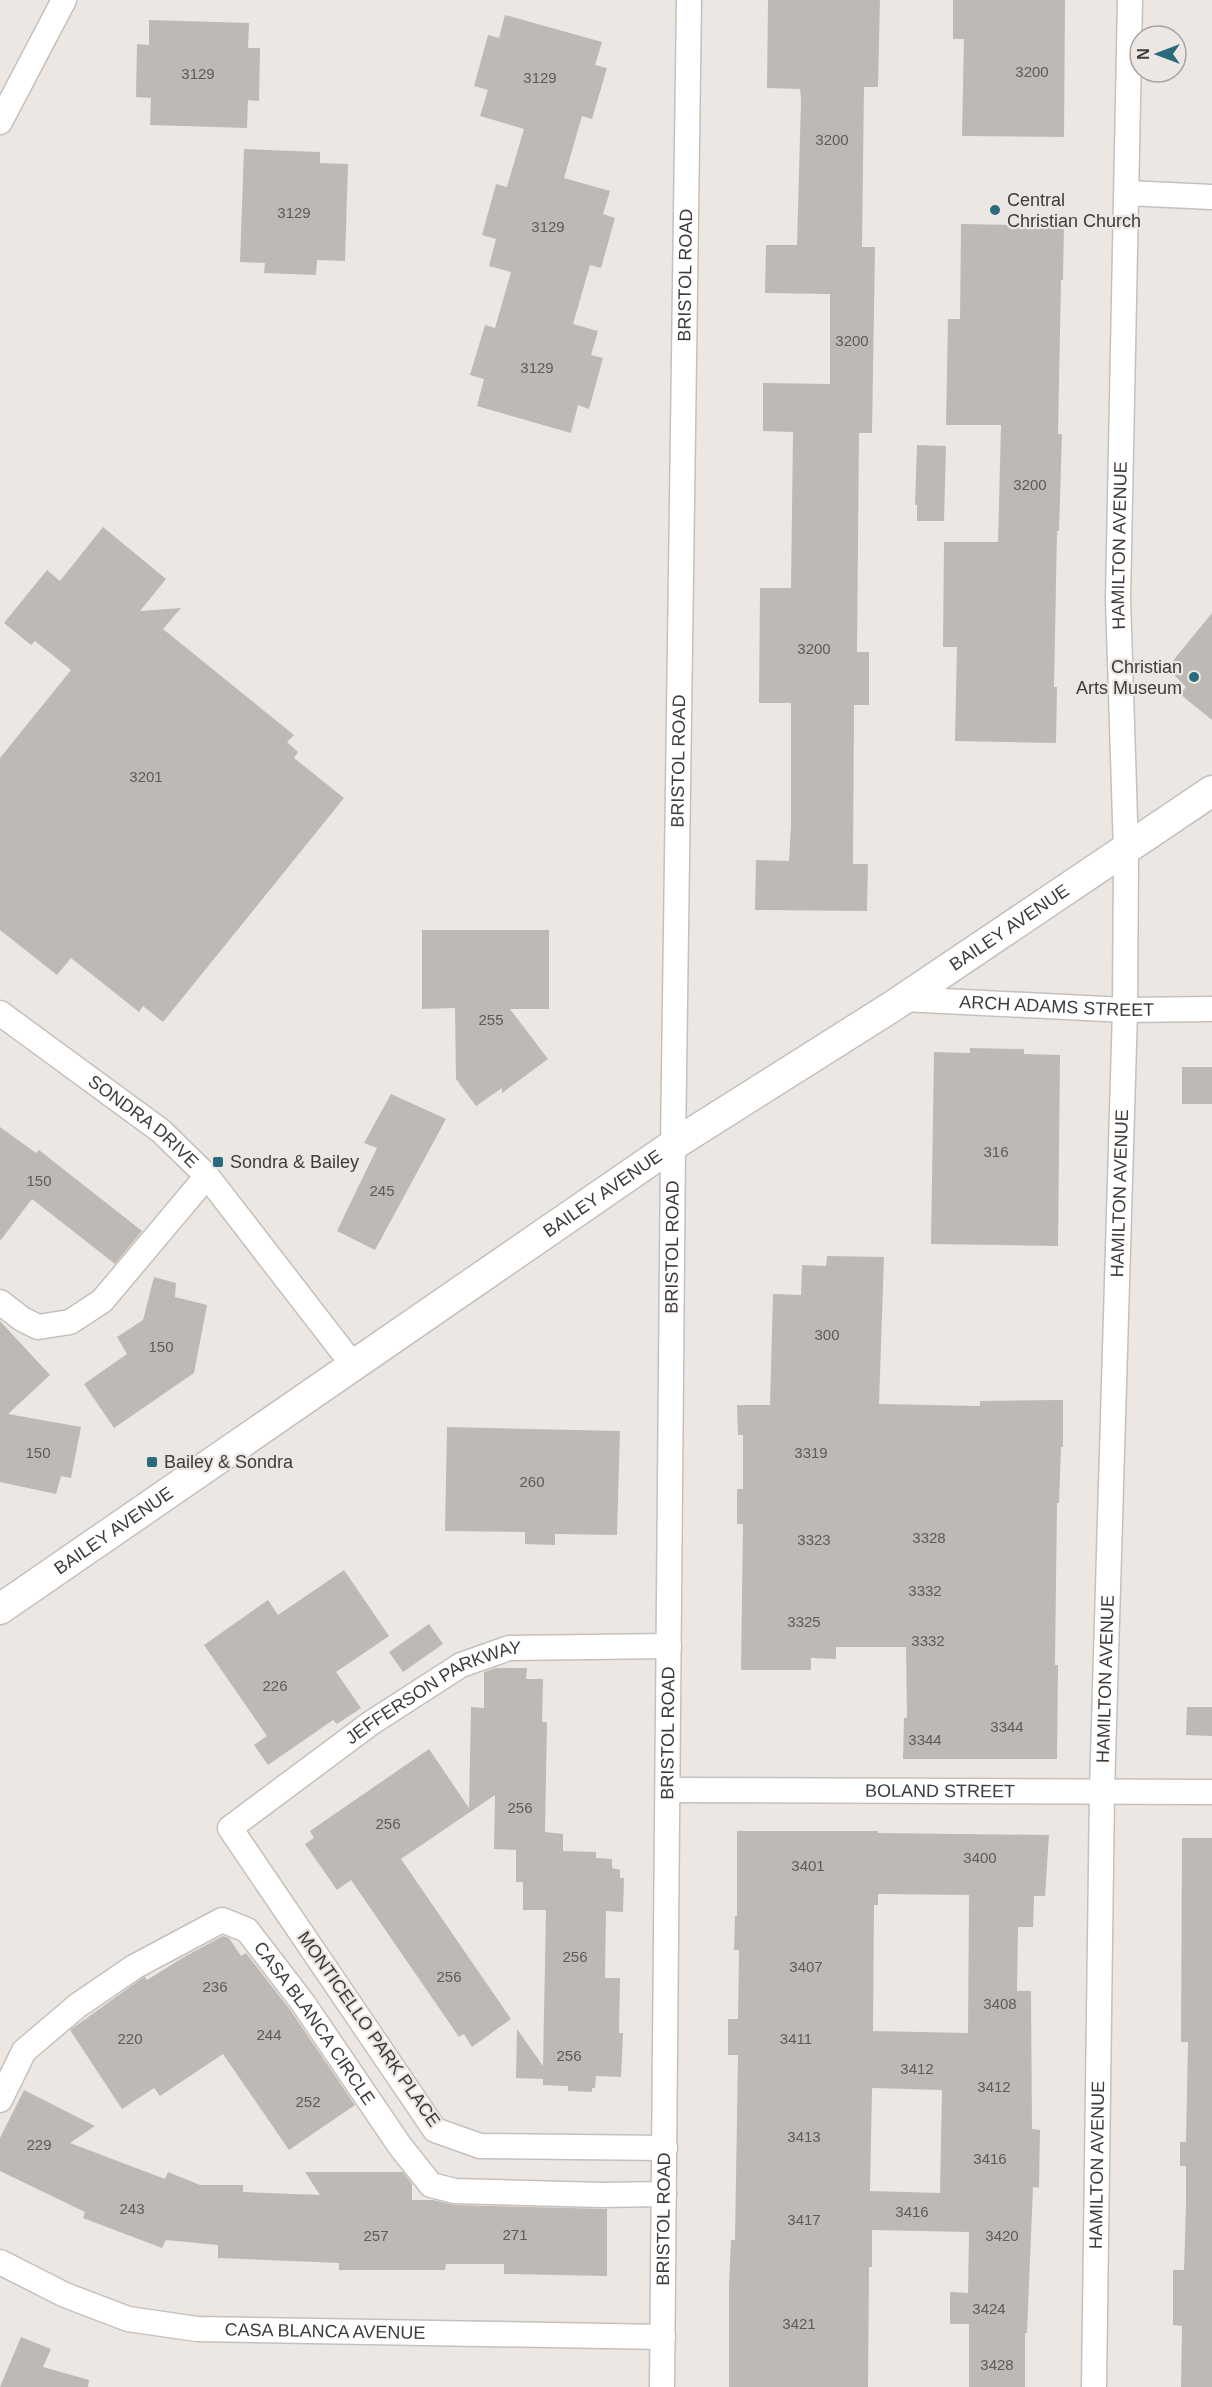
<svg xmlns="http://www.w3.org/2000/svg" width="1212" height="2387" viewBox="0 0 1212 2387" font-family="Helvetica,sans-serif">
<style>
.building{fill:#beb9b4;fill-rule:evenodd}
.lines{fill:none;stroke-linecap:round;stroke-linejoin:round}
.minor-casing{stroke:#c5c0bb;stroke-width:27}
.tertiary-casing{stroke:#c5c0bb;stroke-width:33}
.minor{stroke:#fff;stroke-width:24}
.tertiary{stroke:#fff;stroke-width:30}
.poi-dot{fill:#286b7d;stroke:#ede7e3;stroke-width:2}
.labels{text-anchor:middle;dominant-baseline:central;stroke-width:4.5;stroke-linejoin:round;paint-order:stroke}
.number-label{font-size:15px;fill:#5f5b59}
.poi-label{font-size:18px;fill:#3f3c3b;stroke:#ede7e3;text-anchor:start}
.street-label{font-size:18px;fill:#3f3c3b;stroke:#ede7e3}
</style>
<rect width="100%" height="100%" fill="#ede7e3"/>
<path class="building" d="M768,0H880L878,87H864L862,247H875L872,433H859L857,652H869V705H854L853,864H868L867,911L755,910L756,860L789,861L791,825V703H759L760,588H791L793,432L763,431V383L830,384V294L765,293L766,245H797L801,100L800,89L767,88Z
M953,0H1065L1064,137L962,136L964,39H953Z
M505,15L602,42L595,65L607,68L592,119L582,116L564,178L610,191L603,214L615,218L601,268L590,265L573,324L598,331L591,355L603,358L589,409L578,405L571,433L477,406L484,379L470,375L485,325L495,328L511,272L489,266L496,239L482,235L496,184L507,187L524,129L480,116L488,90L474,86L488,35L499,38Z
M149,20L249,23L248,48H260L259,101L248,100L247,128L150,125L151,98L136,97L137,44L149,45Z
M244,149L320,152V163L348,164L345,261L317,260L316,275L264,273L265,263L240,262Z
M961,224L1064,226L1063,280H1061L1058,434H1062L1059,531H1057L1054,687H1057L1056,743L955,741L957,647H943L944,542H998L1001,425H946L948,319H960Z
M917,445L946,446L944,521H917V505H915Z
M103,527L166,579L140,611L181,608L163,629L294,735L287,742L298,752L294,758L344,798L163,1022L143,1006L139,1012L71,958L57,975L0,930V758L71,670L35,641L31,645L4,623L47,570L60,581Z
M1212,613V720L1180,694L1186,687L1167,668Z
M422,930H549V1009H510L548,1059L502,1093V1088L476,1106L456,1079L455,1008L422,1009Z
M970,1048L1024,1049V1054L1060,1055L1058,1246L931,1244L934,1052L970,1053Z
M1182,1067H1212V1104H1182Z
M391,1094L446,1119L375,1250L337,1231L377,1148L364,1143Z
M0,1127L36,1153L39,1150L142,1231L115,1264L32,1199L0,1241Z
M827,1256L884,1257L879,1404L980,1406V1401L1063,1400V1447H1061L1059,1503H1057L1055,1665H1058L1057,1759H903L904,1718H907L906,1647H836V1659L811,1658V1670H741L743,1524H737V1489H743V1435H738L737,1405H770L773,1294L801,1295L802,1265L826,1266Z
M154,1277L176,1283L175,1297L207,1305L194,1373L114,1428L84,1384L127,1354L117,1337L143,1320Z
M0,1321L50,1375L8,1414L81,1427L71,1478L61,1476L56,1494L0,1482Z
M447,1427L620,1431L617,1535L555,1534V1545L525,1544V1532L445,1531Z
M344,1570L389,1636L336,1672L361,1708L337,1724L333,1720L268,1765L254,1745L267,1736L204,1645L268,1600L278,1615Z
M429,1624L443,1644L403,1672L389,1652Z
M496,1668H527L526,1679H543L542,1722H547L545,1832L563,1834V1851L596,1852V1858L612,1859V1868L620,1870V1878H624L623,1912L606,1911L605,1978H620L619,2033H623L621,2077L596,2076L595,2088H592V2092L568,2091V2086L543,2085V2079L516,2078L517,2029L543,2066L546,1910H523V1882H516V1850L494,1849L495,1795L401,1859L511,2019L472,2047L464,2034L459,2037L351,1880L337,1890L305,1844L314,1838L310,1831L429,1749L469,1808L471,1707L484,1708V1672Z
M1187,1707H1212V1736L1186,1735Z
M737,1831H878V1833L1049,1835L1045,1896H1034L1033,1927H1018L1017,1991H1031L1032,2129L1040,2130L1039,2188L1033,2187L1027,2333H1025V2387H969V2324H950V2292L968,2293L969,2232L872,2230V2267H869L868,2387H729V2287L731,2240H735L738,2055H728V2019H738L739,1950H734L735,1916H737ZM878,1894L969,1895L968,2033L873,2031L874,1905H878ZM872,2088L942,2090L940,2193L870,2191Z
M1182,1838H1212V2387H1181L1182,2326L1173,2325V2270H1184L1186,2204V2166H1180V2142H1186L1188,2042H1181Z
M223,1936L229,1938L241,1956L246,1953L291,2011L355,2105L289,2150L223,2054L160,2096L154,2088L122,2109L70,2030L141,1979L145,1977L147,1980L184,1957Z
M24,2090L95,2126L70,2143L165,2179L168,2172L200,2185H243V2192L320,2195L305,2172H403L412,2184V2200H433L455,2205L607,2209V2276L504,2274V2264H446L445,2270H339V2263L218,2258V2245L166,2240L162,2248L83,2218L85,2212L0,2171V2138Z
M21,2337L51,2349L43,2367L89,2380L88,2387H0Z"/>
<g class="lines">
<defs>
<g id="minor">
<path d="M0,122L64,0"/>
<path d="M1127,193L1212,197"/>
<path id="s1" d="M903,999L1125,1010L1212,1009"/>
<path id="s2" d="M0,1013L161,1131L207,1176L353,1365"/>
<path d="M0,1302L22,1319L38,1327L70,1322L102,1301L207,1176"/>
<path id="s3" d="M668,1790L1212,1792"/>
<path id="s4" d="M0,2100L24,2051L77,2006L134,1967L222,1920L247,1930L303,2003L400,2146L431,2185L455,2191L601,2195L664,2194"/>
<path id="s5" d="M665,2148L480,2146L435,2130L230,1828L371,1723L461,1665L509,1648L669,1646"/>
<path id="s6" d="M0,2262L65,2295L128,2319L197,2329L663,2337"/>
<path id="s7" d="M662,2387L673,1145L689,0"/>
<path id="s8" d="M1094,2387L1102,1791L1125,1010L1126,851L1118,599L1130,0"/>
</g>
<g id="tertiary">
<path id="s9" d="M0,1609L673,1145L893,1006L1212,791"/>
</g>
</defs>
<use href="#minor" class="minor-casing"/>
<use href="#tertiary" class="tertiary-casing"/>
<use href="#minor" class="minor"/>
<use href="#tertiary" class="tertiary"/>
</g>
<g class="poi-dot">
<circle cx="995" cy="210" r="6"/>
<circle cx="1194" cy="677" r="6"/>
<rect x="212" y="1156" width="12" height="12" rx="3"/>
<rect x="146" y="1456" width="12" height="12" rx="3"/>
</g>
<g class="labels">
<g class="number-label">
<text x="1032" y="71">3200</text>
<text x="198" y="73">3129</text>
<text x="540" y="77">3129</text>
<text x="832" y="139">3200</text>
<text x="294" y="212">3129</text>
<text x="548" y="226">3129</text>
<text x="852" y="340">3200</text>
<text x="537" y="367">3129</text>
<text x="1030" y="484">3200</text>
<text x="814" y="648">3200</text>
<text x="146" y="776">3201</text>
<text x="491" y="1019">255</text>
<text x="996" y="1151">316</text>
<text x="39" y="1180">150</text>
<text x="382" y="1190">245</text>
<text x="827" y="1334">300</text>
<text x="161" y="1346">150</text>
<text x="38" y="1452">150</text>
<text x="811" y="1452">3319</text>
<text x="532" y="1481">260</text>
<text x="929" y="1537">3328</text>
<text x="814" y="1539">3323</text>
<text x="925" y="1590">3332</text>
<text x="804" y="1621">3325</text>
<text x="928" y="1640">3332</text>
<text x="275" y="1685">226</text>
<text x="1007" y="1726">3344</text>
<text x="925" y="1739">3344</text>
<text x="520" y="1807">256</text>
<text x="388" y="1823">256</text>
<text x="980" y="1857">3400</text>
<text x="808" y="1865">3401</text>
<text x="575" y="1956">256</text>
<text x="806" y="1966">3407</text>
<text x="449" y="1976">256</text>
<text x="215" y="1986">236</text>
<text x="1000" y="2003">3408</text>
<text x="269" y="2034">244</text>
<text x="130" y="2038">220</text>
<text x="796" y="2038">3411</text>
<text x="569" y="2055">256</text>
<text x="917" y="2068">3412</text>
<text x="994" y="2086">3412</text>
<text x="308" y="2101">252</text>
<text x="804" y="2136">3413</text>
<text x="39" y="2144">229</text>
<text x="990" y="2158">3416</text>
<text x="132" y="2208">243</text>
<text x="912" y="2211">3416</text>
<text x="804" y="2219">3417</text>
<text x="515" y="2234">271</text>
<text x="376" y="2235">257</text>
<text x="1002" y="2235">3420</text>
<text x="989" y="2308">3424</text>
<text x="799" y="2323">3421</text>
<text x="997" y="2364">3428</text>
</g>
<g class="poi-label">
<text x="1007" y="200">Central<tspan x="1007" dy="21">Christian Church</tspan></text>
<text x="1182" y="667" text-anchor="end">Christian<tspan x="1182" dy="21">Arts Museum</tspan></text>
<text x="230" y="1162">Sondra &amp; Bailey</text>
<text x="164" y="1462">Bailey &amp; Sondra</text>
</g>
<g class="street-label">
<text stroke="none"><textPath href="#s7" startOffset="2112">BRISTOL ROAD</textPath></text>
<text stroke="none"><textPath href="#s8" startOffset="1842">HAMILTON AVENUE</textPath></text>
<text stroke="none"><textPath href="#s7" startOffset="1626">BRISTOL ROAD</textPath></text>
<text stroke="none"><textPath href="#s9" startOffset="1218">BAILEY AVENUE</textPath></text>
<text stroke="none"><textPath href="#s1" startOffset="154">ARCH ADAMS STREET</textPath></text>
<text stroke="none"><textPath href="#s2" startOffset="180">SONDRA DRIVE</textPath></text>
<text stroke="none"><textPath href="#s8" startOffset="1194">HAMILTON AVENUE</textPath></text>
<text stroke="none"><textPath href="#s9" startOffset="732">BAILEY AVENUE</textPath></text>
<text stroke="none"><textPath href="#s7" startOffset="1140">BRISTOL ROAD</textPath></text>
<text stroke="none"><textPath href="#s9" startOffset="138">BAILEY AVENUE</textPath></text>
<text stroke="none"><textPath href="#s8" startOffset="708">HAMILTON AVENUE</textPath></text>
<text stroke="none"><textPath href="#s5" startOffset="844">JEFFERSON PARKWAY</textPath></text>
<text stroke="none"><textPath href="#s7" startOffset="654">BRISTOL ROAD</textPath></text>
<text stroke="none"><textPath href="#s3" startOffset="272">BOLAND STREET</textPath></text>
<text stroke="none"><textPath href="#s4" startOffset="435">CASA BLANCA CIRCLE</textPath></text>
<text transform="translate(369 2029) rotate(55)">MONTICELLO PARK PLACE</text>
<text stroke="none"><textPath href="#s8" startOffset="222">HAMILTON AVENUE</textPath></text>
<text stroke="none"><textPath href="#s7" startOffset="168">BRISTOL ROAD</textPath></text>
<text stroke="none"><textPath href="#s6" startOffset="338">CASA BLANCA AVENUE</textPath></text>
</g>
</g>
<g transform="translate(1158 54) rotate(270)"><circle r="28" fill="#ede7e3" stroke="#a7a3a0" stroke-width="1.5"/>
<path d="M0-4.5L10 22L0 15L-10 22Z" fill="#286b7d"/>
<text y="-9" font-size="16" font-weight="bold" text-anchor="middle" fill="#3f3c3b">N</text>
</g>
</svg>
